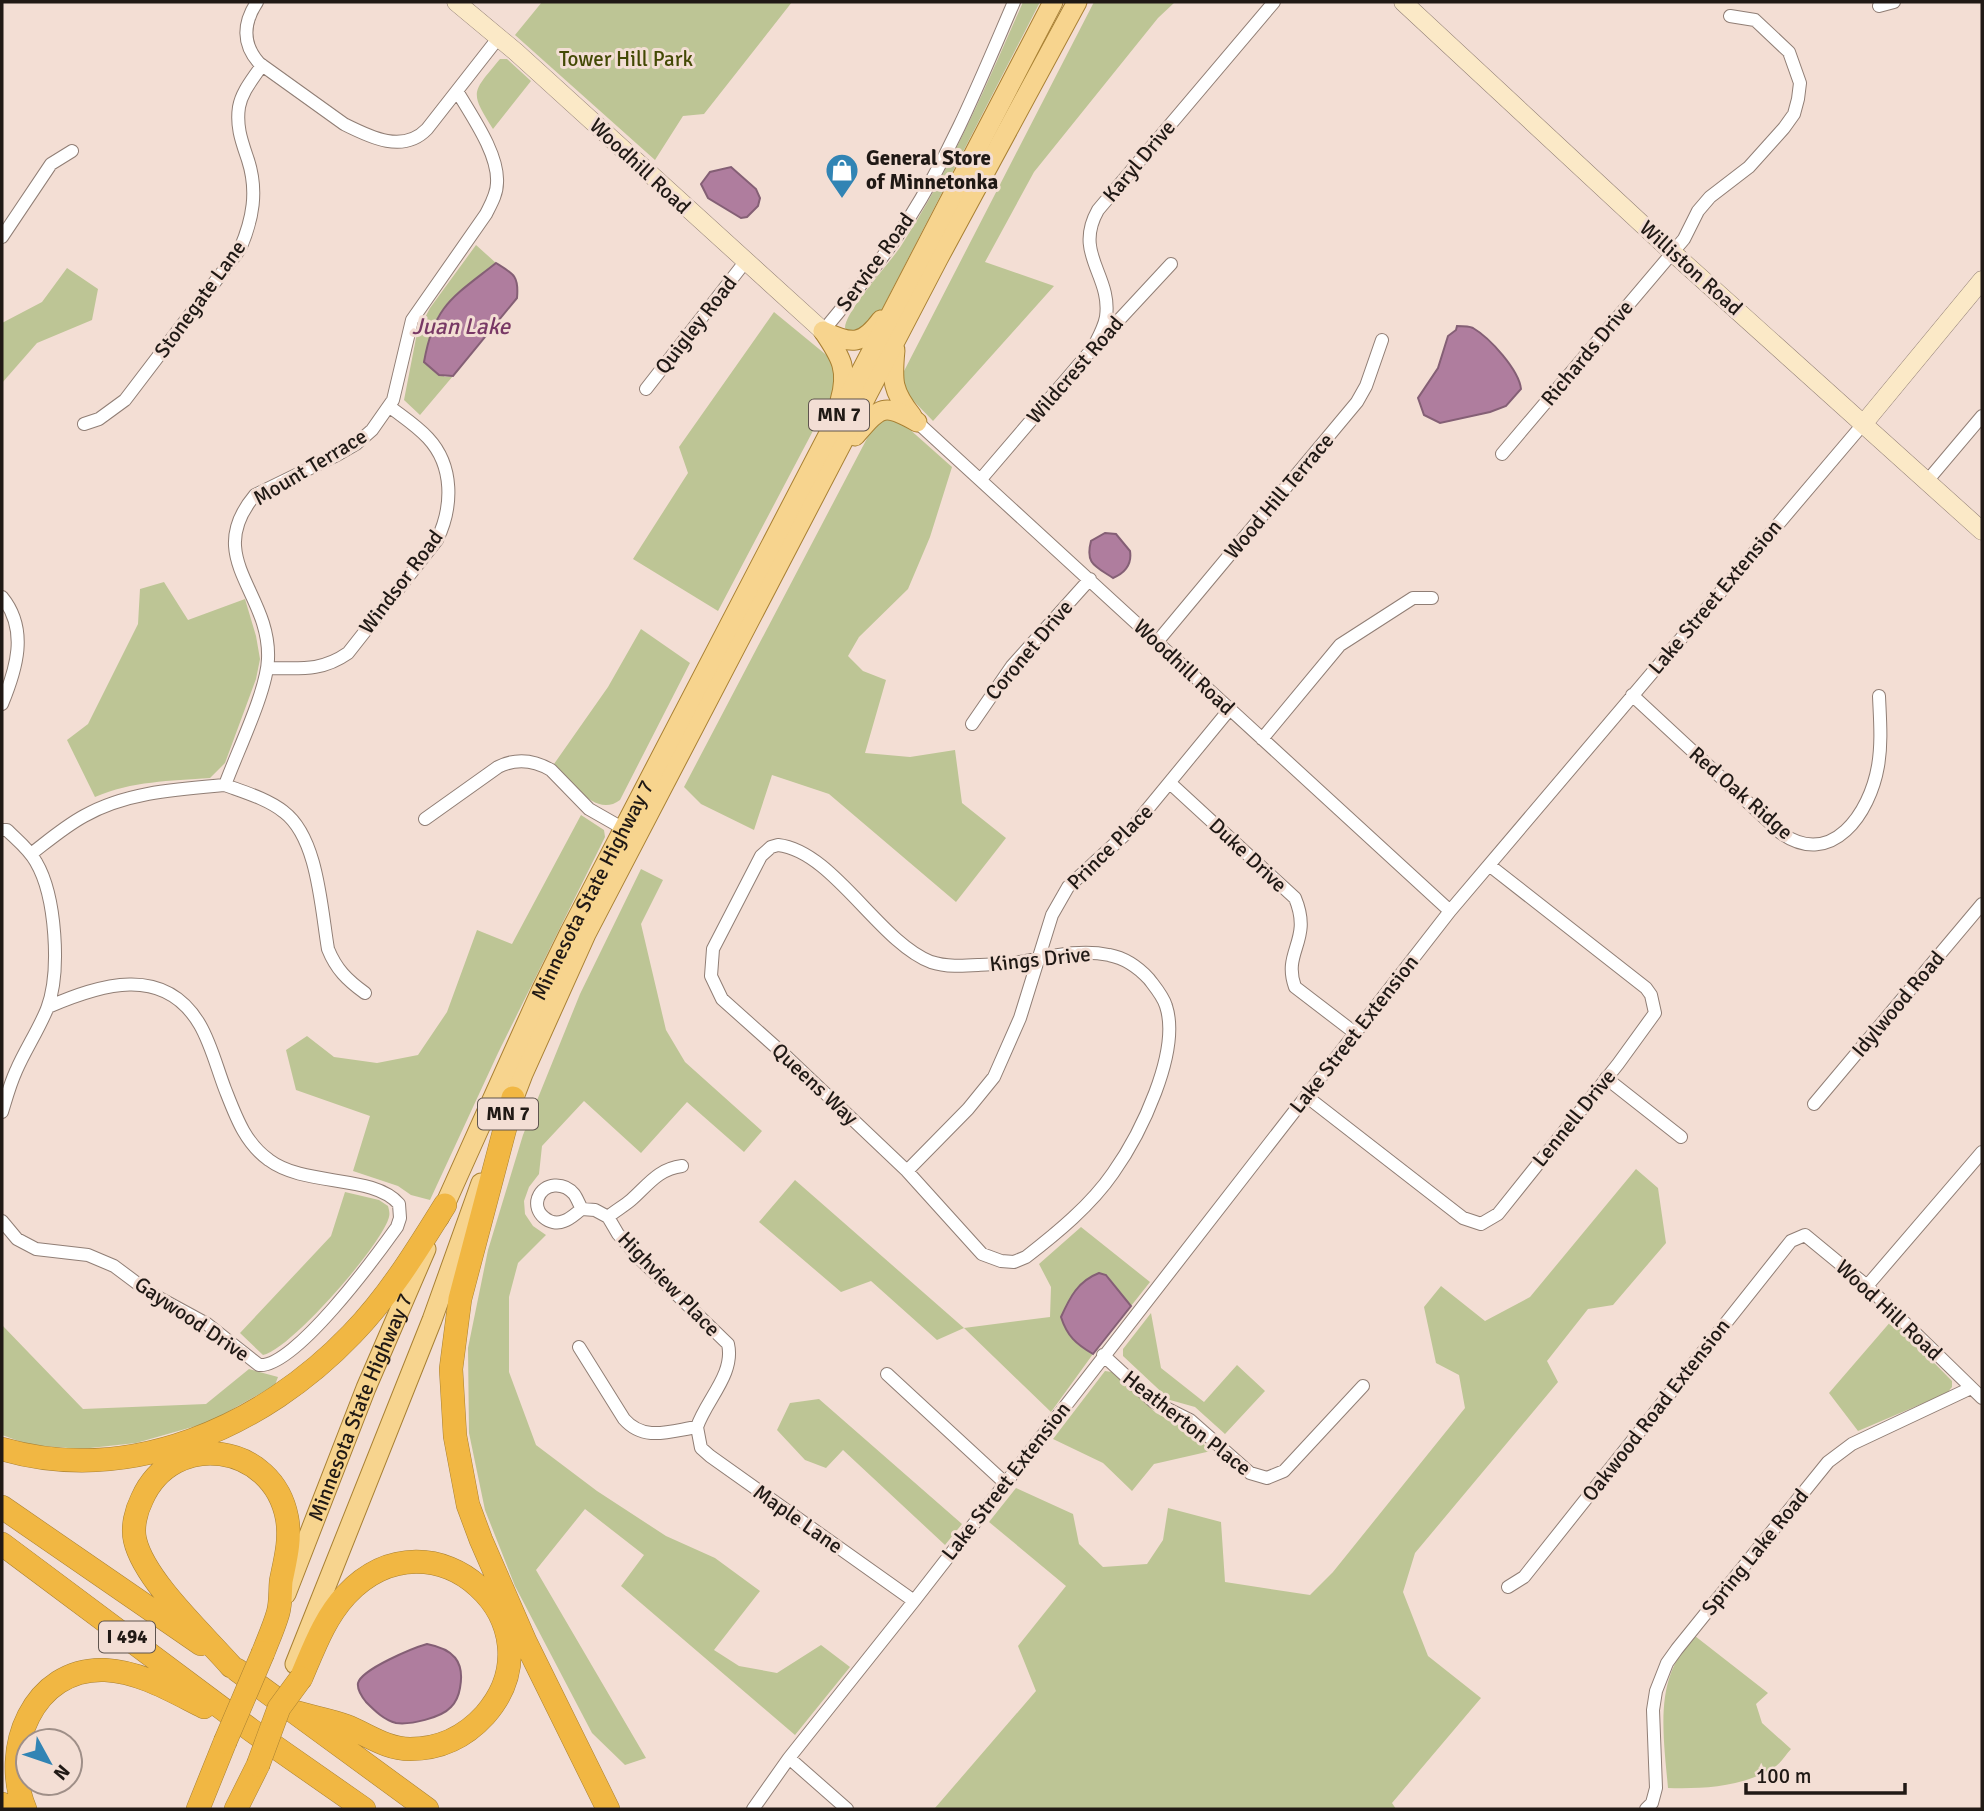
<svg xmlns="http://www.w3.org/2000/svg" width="1984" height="1811" viewBox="0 0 1984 1811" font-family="Signika,sans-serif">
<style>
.green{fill:#bdc595}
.water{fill:#af7d9e;stroke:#845f75;stroke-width:2}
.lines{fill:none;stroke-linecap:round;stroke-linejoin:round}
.street-casing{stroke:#907e75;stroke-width:14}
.secondary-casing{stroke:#907e75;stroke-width:19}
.primary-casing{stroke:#a88033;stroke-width:21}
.highway-casing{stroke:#a88033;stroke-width:24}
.street{stroke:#fff;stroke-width:12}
.secondary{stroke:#fbe9c7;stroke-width:18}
.primary{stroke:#f7d48e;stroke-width:19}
.highway{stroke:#f1b743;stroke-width:23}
.highway-bridge-casing{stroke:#a88033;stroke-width:24;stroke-linecap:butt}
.highway-bridge{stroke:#f1b743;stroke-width:23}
.labels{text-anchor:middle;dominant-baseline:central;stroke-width:6;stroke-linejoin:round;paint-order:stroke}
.shield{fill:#f3ded4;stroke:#5f544e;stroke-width:2}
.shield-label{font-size:19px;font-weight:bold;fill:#201915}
.park-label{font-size:21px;fill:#434904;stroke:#f3ded4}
.poi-label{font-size:21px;font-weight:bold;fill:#201915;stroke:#f3ded4;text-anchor:start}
.street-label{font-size:21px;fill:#201915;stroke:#f3ded4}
.water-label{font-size:23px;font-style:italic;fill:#783865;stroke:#f3ded4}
</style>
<rect width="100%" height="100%" fill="#f3ded4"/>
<path class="green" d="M542,2H792L704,114L683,116L655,160L515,35Z
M1023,2H1040L876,321L871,328L849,332L845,328C845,311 889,264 901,246C951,169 986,86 1023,2Z
M1094,2H1175L1158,18L1034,172L985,262L1054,286L933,421L904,391L903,373Z
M500,59H507L531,81L493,129C469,91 472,93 500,59Z
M476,245L496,263C453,297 433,305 424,363L445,377L453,376L420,415L404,400L417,333L430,308Z
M67,268L98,289L92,320L37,343L2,383V323L42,302Z
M774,312L830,358L836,369L834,391L718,611L633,559L688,473L679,447Z
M886,418L898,419L952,467L930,537L908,589L859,637L848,656L863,671L886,680L865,753L910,757L955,750L962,803L1006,838L956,902L829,794L772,775L754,830L701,804L684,787L873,427Z
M164,582L188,620L245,599L256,636L260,659L256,679L225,763L210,778C170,781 132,781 95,797L67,740L88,724L138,624L140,589Z
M641,629L690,663L620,800C595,819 571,780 554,764L608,687Z
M581,815L604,830L605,837L498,1053L430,1200L411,1195L398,1186L353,1171L370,1116L296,1090L286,1050L307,1036L334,1057L377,1063L418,1055L447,1012L477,930L512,944Z
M641,869L663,880L641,924L666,1030L685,1062L762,1131L744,1152L687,1102L641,1153L584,1101L542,1146L539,1174L529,1187L524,1201L525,1214L533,1226L546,1235L518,1263L509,1297V1372L536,1445L597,1491L666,1536L715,1558L760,1591L714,1650L739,1666L777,1673L821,1645L850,1667L795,1735L621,1586L644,1555L585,1509L536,1570L646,1758L625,1765L592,1733L515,1586L485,1510L469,1433L468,1348L488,1250L523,1135L580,994Z
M1636,1169L1658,1188L1666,1243L1613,1305L1588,1309L1547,1361L1558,1382L1415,1553L1403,1592L1428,1656L1481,1698L1392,1803L1396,1809L935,1808L1036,1691L1018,1646L1066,1586L989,1522L1016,1488L1073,1514L1079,1544L1103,1567L1147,1564L1163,1540L1168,1508L1221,1522L1225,1582L1310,1595L1333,1572L1465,1408L1459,1375L1436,1363L1424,1307L1441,1286L1485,1321L1530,1297Z
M795,1180L964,1328L1050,1317L1051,1287L1039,1264L1081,1227L1150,1282L1131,1306L1107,1275L1061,1317C1067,1336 1076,1344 1093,1354L1051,1412L964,1328L937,1340L871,1281L841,1292L759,1222Z
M345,1192L379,1200L388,1206C389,1210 390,1213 389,1217C382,1245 290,1350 263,1355L240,1333L331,1236Z
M1151,1313L1161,1368L1204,1402L1237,1365L1265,1391L1225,1434L1195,1407L1170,1400L1123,1356V1349Z
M1892,1320L1952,1381V1387L1947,1393L1858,1431L1829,1393Z
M2,1325L83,1409L206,1404L249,1369L278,1377L275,1385L210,1422L136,1443L81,1449L30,1445L2,1435Z
M1105,1371L1112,1372L1156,1413L1188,1430L1211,1451L1154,1464L1132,1491L1103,1463L1053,1439Z
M819,1399L962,1524L945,1545L843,1450L826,1468L805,1460L777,1430L790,1403Z
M1695,1636L1768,1693L1756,1704L1762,1723L1791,1749C1786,1754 1782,1762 1776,1766C1745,1787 1704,1789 1668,1788C1665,1753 1658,1706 1671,1673C1676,1659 1686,1647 1695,1636Z"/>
<path class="water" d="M731,167L756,189L760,198L758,206L747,217L741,218L708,198L701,184L710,172Z
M496,263C514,274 519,276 517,298L453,376L439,375L424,362C434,305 453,297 496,263Z
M1457,326C1462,326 1469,326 1473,328C1490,338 1519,370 1521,389L1506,406L1490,412L1440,423L1424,415L1418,398L1438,368L1448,336L1456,330Z
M1105,533L1116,534L1130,551C1132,564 1125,573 1113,578C1095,566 1085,564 1091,541Z
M1099,1273L1106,1275L1131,1306L1093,1354C1076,1344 1067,1336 1061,1317C1070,1297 1078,1281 1099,1273Z
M427,1644C453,1649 465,1661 460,1688C459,1694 456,1702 451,1707C441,1718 410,1725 396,1723C384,1720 375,1711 366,1702C362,1697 357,1689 358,1683C362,1669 413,1648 427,1644Z"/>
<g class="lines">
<defs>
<path id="street" d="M257,2C243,23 242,44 259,63L344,124C370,137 403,154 427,129L499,37
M1879,6L1894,2
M2,237L51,164L72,151
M823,331C853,295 883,259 908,220C952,151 982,76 1014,2
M1093,348C1098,338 1104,328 1106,317C1112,275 1073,254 1098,210L1274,2
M646,389L745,262
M917,422L1450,911
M84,424L99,419L125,400L240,249C253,219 258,191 248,160C242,142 236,127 239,107C242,91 253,79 262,65
M1502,454L1684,239L1698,211L1710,197L1749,167L1784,128L1794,114L1798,99L1800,83L1789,52L1755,20L1730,16
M981,479L1093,348L1171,264
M1928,480L1982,416
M2,597C29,630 16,670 2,704
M1157,642L1357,402L1366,386L1382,340
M268,668C299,668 321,672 348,653L437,540C453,507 454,466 428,438C417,426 403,417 390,407
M1632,695L1781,833C1832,869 1870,813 1878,766C1882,743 1880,720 1879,696
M972,724L1012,666L1090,579
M1262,739L1340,645L1413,598H1432
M1170,783L1295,898C1313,941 1282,951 1295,987L1355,1033
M225,785C244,792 268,799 284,812C318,838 321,908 328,949C336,969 347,980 365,993
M425,819L498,767C516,758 534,760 551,770L589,809L624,829
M2,830H7C17,840 29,849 36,862C56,896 61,972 47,1009C38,1031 25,1050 16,1071C10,1084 6,1099 2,1112
M778,845C833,851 879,942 931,962C946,967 963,966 978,965C994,964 1010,964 1026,961C1053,956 1081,949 1109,955C1125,958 1138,967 1149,979C1155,987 1163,996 1166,1006C1181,1052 1140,1135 1113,1173C1091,1205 1057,1233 1026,1257L1014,1262L1001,1261L982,1254L907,1171L788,1058L722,999L711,976L713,949L761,856L771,847Z
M31,854C48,841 64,827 84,816C126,792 178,789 225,785C237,752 267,691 268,659C271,592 202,558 255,495L337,455L356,444L372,430L393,400L412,320L486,214C491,204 497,194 497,183C499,154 471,115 457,91
M1606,1078L1681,1137
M1306,1096L1463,1218L1481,1224L1498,1214L1618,1064L1655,1013L1651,995L1646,988L1489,865
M1814,1104L1982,904
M907,1171L968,1109L994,1077L1020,1018L1052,915L1068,887L1132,828L1229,710
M582,1209C579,1204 577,1198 574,1194C564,1182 544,1182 538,1198C533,1213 550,1227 564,1221C571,1219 576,1213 582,1209L595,1210L608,1217L618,1234L640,1259L728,1344C735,1374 706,1400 697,1427L701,1448L710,1456L914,1601
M608,1217C615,1211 624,1206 631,1200C648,1185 658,1169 682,1166
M2,1221L17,1239L36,1249L88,1255L114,1266L150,1293L207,1324L259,1365C294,1369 377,1255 397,1227L400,1218L399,1204C373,1174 305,1187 269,1160C245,1143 236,1117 225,1089C217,1068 211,1044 200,1025C164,963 99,985 48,1007
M1867,1286L1982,1152
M579,1347L624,1419C644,1442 670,1431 697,1427
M1103,1355L1154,1402L1190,1420L1250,1473L1267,1478L1284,1471L1363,1386
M887,1374L1004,1482
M1508,1587L1524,1577L1791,1241L1805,1235L1867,1286L1982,1398
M789,1758L847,1809
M753,1809L789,1758L914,1601L1450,911L1864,423
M1646,1809L1652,1803L1656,1788L1653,1710L1656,1691L1667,1663L1677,1649L1828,1462L1852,1444L1971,1388"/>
<path id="secondary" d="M456,2L516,52L823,331
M1403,2L1672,252L1982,531
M1864,423L1982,280"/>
<g id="primary">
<path d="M823,331C851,344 862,346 881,320"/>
<path d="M824,332C841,357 849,370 840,401"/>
<path d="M895,350C892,381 892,391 912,416"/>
<path d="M855,436C880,407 883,402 917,422"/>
<path d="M508,1113L523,1074L586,934L938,259L1077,2"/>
<path id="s1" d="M439,1218L541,991L570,932L1053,2"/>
<path id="s2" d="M286,1594L366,1388L426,1249"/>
<path d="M295,1664L432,1320L481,1183"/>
</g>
<path id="highway" d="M513,1098L460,1299L451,1369L455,1436L468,1505L481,1540L525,1641L608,1809
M2,1449C130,1486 263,1427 352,1334C389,1296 417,1250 445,1205
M2,1507L201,1644
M2,1544L251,1730L364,1809
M231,1666C203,1634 144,1580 135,1540C132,1527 136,1511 142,1499C173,1429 273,1443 287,1518C291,1540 285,1561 281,1581C280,1592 281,1603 278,1613C274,1627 268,1640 263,1653
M237,1670L427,1809
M295,1712C311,1717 330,1720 346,1726C367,1734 386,1749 410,1749C440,1749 465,1737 485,1715C564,1625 434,1502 346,1595C324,1619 314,1648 301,1678
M2,1804L5,1809
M25,1809C0,1750 33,1667 105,1670C141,1672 172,1691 204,1707
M198,1809L225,1742
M236,1809L258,1765"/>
</defs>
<use href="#street" class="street-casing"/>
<use href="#secondary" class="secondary-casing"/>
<use href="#primary" class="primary-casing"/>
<use href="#highway" class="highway-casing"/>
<use href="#street" class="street"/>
<use href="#secondary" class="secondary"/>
<use href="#primary" class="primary"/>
<use href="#highway" class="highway"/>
<defs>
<path id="highway-bridge" d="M225,1742L263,1653
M258,1765L279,1708L301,1678"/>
</defs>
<use href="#highway-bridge" class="highway-bridge-casing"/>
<use href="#highway-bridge" class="highway-bridge"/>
</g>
<defs>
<symbol id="shop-pin" viewBox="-11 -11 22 30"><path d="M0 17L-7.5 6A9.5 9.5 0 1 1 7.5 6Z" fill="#3184b4" stroke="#f3ded4"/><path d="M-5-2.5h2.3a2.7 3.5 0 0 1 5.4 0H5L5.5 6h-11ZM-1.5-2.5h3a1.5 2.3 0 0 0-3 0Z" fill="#fff"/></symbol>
</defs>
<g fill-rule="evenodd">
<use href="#shop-pin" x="823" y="151" width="38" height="52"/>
</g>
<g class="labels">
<g class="shield">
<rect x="809" y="399.5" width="60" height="31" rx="5"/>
<rect x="478" y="1098.5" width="60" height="31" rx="5"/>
<rect x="99" y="1621.5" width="56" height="31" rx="5"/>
</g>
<g class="shield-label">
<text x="839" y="415">MN 7</text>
<text x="508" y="1114">MN 7</text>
<text x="127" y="1637">I 494</text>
</g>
<g class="park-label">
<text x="626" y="59">Tower Hill Park</text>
</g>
<g class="poi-label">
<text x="866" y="158">General Store<tspan x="866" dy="24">of Minnetonka</tspan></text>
</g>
<g class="street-label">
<text transform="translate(1139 161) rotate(-50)">Karyl Drive</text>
<text transform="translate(640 166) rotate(43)">Woodhill Road</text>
<text transform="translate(875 262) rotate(-54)">Service Road</text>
<text transform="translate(1691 268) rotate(42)">Williston Road</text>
<text transform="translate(200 299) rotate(-54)">Stonegate Lane</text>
<text transform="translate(696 325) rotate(-52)">Quigley Road</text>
<text transform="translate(1587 353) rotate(-50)">Richards Drive</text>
<text transform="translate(1075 370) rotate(-49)">Wildcrest Road</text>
<text transform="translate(310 467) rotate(-31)">Mount Terrace</text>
<text transform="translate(1279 496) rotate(-50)">Wood Hill Terrace</text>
<text transform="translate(401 582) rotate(-53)">Windsor Road</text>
<text transform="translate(1715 597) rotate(-50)">Lake Street Extension</text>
<text transform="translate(1029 650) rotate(-50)">Coronet Drive</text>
<text transform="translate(1184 667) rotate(43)">Woodhill Road</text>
<text transform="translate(1741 793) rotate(41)">Red Oak Ridge</text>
<text transform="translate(1110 847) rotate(-45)">Prince Place</text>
<text transform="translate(1248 855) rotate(43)">Duke Drive</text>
<text stroke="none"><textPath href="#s1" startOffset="362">Minnesota State Highway 7</textPath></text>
<text transform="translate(1040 959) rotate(-6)">Kings Drive</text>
<text transform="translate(1898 1004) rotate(-50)">Idylwood Road</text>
<text transform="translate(1354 1034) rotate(-52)">Lake Street Extension</text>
<text transform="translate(815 1084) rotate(43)">Queens Way</text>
<text transform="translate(1574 1118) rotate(-51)">Lennell Drive</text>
<text transform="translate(669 1284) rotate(46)">Highview Place</text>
<text transform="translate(1889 1310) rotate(43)">Wood Hill Road</text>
<text transform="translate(192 1319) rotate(34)">Gaywood Drive</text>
<text stroke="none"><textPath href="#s2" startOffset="201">Minnesota State Highway 7</textPath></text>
<text transform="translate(1656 1410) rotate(-52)">Oakwood Road Extension</text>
<text transform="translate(1187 1423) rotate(38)">Heatherton Place</text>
<text transform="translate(1006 1481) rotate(-52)">Lake Street Extension</text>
<text transform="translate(798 1519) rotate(35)">Maple Lane</text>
<text transform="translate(1755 1552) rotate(-51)">Spring Lake Road</text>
</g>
<g class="water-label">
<text x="461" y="326">Juan Lake</text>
</g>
</g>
<rect width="1984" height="1811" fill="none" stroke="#201915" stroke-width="7"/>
<g transform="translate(49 1762) rotate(130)"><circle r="33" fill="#f3ded4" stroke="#9f8f88" stroke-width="2"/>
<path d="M0-5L12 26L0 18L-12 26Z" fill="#3184b4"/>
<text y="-10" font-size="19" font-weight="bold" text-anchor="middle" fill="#201915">N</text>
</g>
<path d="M1746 1783v10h159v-10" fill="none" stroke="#201915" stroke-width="3.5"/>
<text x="1756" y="1783" font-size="21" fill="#201915" stroke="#f3ded4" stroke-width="5" paint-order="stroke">100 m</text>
</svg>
